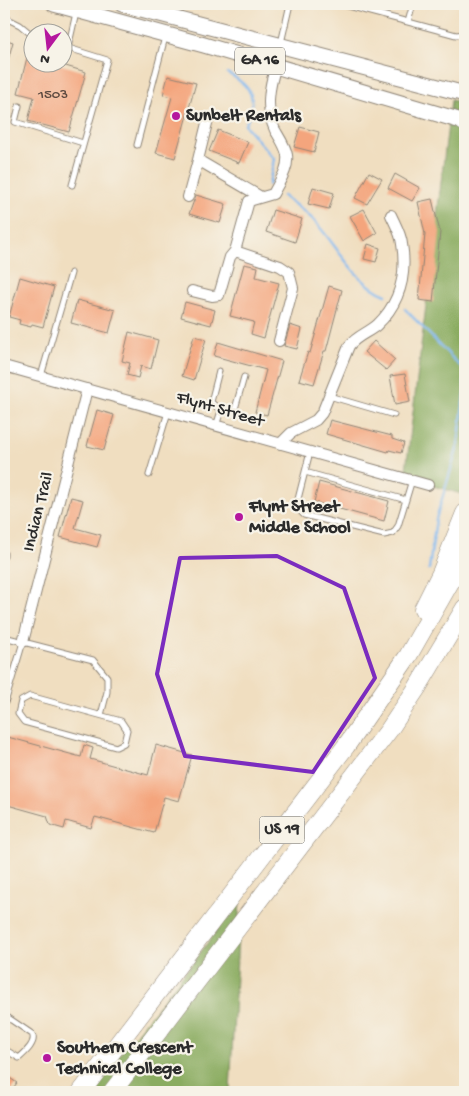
<svg xmlns="http://www.w3.org/2000/svg" width="469" height="1096" viewBox="0 0 469 1096" font-family="'Gochi Hand',sans-serif">
<style>
.forest{fill:#8aac60;stroke:#5a6c46}
.lines{fill:none;stroke-linecap:round;stroke-linejoin:round}
.stream{stroke:#7fb7ef;stroke-width:2.5}
.building{fill:#f4a57d}
.lane-casing{stroke:#8e8476;stroke-width:7}
.street-casing{stroke:#8e8476;stroke-width:12}
.primary-casing{stroke:#8e8476;stroke-width:17}
.highway-casing{stroke:#8e8476;stroke-width:19}
.lane{stroke:#fff;stroke-width:5}
.street{stroke:#fff;stroke-width:10}
.primary{stroke:#fff;stroke-width:15}
.highway{stroke:#fff;stroke-width:18}
.marked{fill:none;stroke:#7b2cbf;stroke-width:4;stroke-linejoin:round}
.poi-dot{fill:#b5179e;stroke:#f7f3e8;stroke-width:2}
.labels{text-anchor:middle;dominant-baseline:central;stroke-width:4.5;stroke-linejoin:round;paint-order:stroke}
.number-label{font-size:15px;fill:#5d4a40}
.shield{fill:#f7f3e8;stroke:#686764;stroke-width:1}
.shield-label{font-size:16px;font-weight:bold;fill:#2b2b2b}
.poi-label{font-size:18px;font-weight:bold;fill:#2b2b2b;stroke:#f7f3e8;text-anchor:start}
.street-label{font-size:18px;fill:#2b2b2b;stroke:#f7f3e8}
</style>
<rect width="100%" height="100%" fill="#f7f3e8"/>
<filter id="ink" filterUnits="userSpaceOnUse"><feTurbulence type="fractalNoise" baseFrequency=".02" numOctaves="2"/><feDisplacementMap in="SourceGraphic" scale="10" xChannelSelector="R" yChannelSelector="G"/><feConvolveMatrix kernelMatrix="1 2 1 2 8 2 1 2 1" color-interpolation-filters="sRGB"/></filter>
<filter id="wash" filterUnits="userSpaceOnUse"><feTurbulence type="fractalNoise" baseFrequency=".0096" numOctaves="4" result="noise"/><feDisplacementMap in="SourceGraphic" scale="20" xChannelSelector="R" yChannelSelector="G"/><feGaussianBlur stdDeviation="1.12" result="paint"/><feColorMatrix in="noise" values="0 0 0 0 0 0 0 0 0 0 0 0 0 0 0 0 0 1.4 0 .05"/><feComposite in="paint" operator="in"/></filter>
<g filter="url(#wash)">
<rect width="100%" height="100%" fill="#f0dec0"/>
<path class="forest" d="M451,100L465,103V495L405,478Z
M240,899L230,1092H90L194,961Z"/>
<g class="lines">
<path class="stream" d="M227,73C252,86 259,99 245,125L274,159L269,185
M283,196C293,204 307,212 316,223C338,247 355,283 386,295
M405,309L464,370L465,390L458,446L436,519L429,569"/>
</g>
<g id="blocks">
<path class="building" d="M4,39L13,42L6,67H4Z
M30,46H32V62H52L86,72L69,132L28,121L34,97L18,93Z
M168,76L196,83L175,158L156,153L172,97L163,95Z
M300,127L319,132L314,152L294,147Z
M218,130L248,142L239,163L209,151Z
M369,172L382,179L367,204L355,198Z
M395,174L420,188L412,201L388,188Z
M313,187L334,193L329,209L308,204Z
M196,195L226,204L220,223L189,214Z
M432,199L440,232L433,302L419,300L425,234L418,202Z
M364,209L377,233L364,241L350,216Z
M273,210L302,219L295,242L266,232Z
M368,244L380,248L376,262L364,259Z
M244,264L258,267L256,277L279,283L264,338L251,334L254,322L230,316Z
M20,277L54,287L43,327L32,324L31,327L19,324L20,320L9,317Z
M329,286L342,290L326,351H324L314,384L299,380L308,352L310,353Z
M77,300L115,310L109,333L71,323Z
M185,302L215,310L211,325L181,317Z
M290,325L302,329L297,349L284,346Z
M129,332L158,340L151,369L141,366L138,378L127,375L130,363L122,361Z
M194,336L206,339L194,380L182,376Z
M374,341L395,360L386,370L364,352Z
M218,342L282,361L267,415L255,412L266,370L214,356Z
M405,374L410,402L395,405L390,376Z
M97,410L114,415L104,450L87,446Z
M330,420L392,436V439L404,443L401,453L389,450L388,452L326,434Z
M319,482L389,501L384,521L314,502Z
M71,497L83,500L75,528L101,535L97,547L60,537Z
M4,736L81,757L84,745L93,748L90,759L148,775L156,745L192,755L179,801L164,797L154,833L95,817L91,828L66,821L64,829L50,825L47,816L4,804Z
M4,1074L17,1083L10,1092H4Z"/>
</g>
</g>
<g filter="url(#ink)">
<use href="#blocks" fill-opacity="0" stroke="#8e8476" stroke-width="1"/>
<g class="lines">
<defs>
<path id="lane" d="M340,4L408,22L413,4
M4,17L20,25L32,35
M408,22L456,35L465,34
M62,46L107,60L72,185
M68,48L76,13
M276,65L290,4
M19,106L15,122L83,143
M137,145L165,37
M41,376L71,273
M329,396L394,415
M221,411L235,409L244,377
M216,426L221,411L211,402L219,371
M310,452L297,503L298,509L304,515L384,535L393,533L398,526L412,480
M305,472L406,500
M149,475L168,412
M4,553V556
M4,637L93,660L107,677V692L101,715
M30,696L121,721L127,730L124,743L116,747L24,722L18,714L21,701Z
M4,706L23,642
M4,1015L32,1034C37,1042 26,1052 19,1058L4,1049"/>
<path id="street" d="M276,66C269,87 265,109 275,130C279,137 286,147 287,155C289,169 279,182 273,194L249,201L235,251L280,266L289,272L293,288L279,341
M198,160L208,119
M188,197L198,160L261,197
M192,291L212,296L219,295L230,257L235,251
M4,366L428,485
M280,444L291,433L316,420L322,413L349,346C356,336 368,333 377,325C400,303 407,275 402,244C401,234 395,224 391,215
M23,642L87,389"/>
<path id="primary" d="M54,4L204,45L465,122
M122,4L465,94"/>
<path id="highway" d="M464,122H465
M423,609L441,573L465,513
M81,1092L346,746L408,656L465,556
M112,1092L389,730L417,688L465,608"/>
</defs>
<use href="#lane" class="lane-casing"/>
<use href="#street" class="street-casing"/>
<use href="#primary" class="primary-casing"/>
<use href="#highway" class="highway-casing"/>
<use href="#lane" class="lane"/>
<use href="#street" class="street"/>
<use href="#primary" class="primary"/>
<use href="#highway" class="highway"/>
</g>
</g>
<path class="marked" d="M277,556L344,588L375,678L313,772L185,756L157,674L180,558Z"/>
<g class="poi-dot">
<circle cx="176" cy="116" r="5"/>
<circle cx="239" cy="517" r="5"/>
<circle cx="47" cy="1058" r="5"/>
</g>
<g class="labels">
<g class="number-label">
<text x="53" y="95">1503</text>
</g>
<g class="shield">
<rect x="235" y="47.5" width="50" height="27" rx="4"/>
<rect x="259.5" y="816.5" width="45" height="27" rx="4"/>
</g>
<g class="shield-label">
<text x="260" y="61">GA 16</text>
<text x="282" y="830">US 19</text>
</g>
<g class="poi-label">
<text x="186" y="116">Sunbelt Rentals</text>
<text x="249" y="507">Flynt Street<tspan x="249" dy="21">Middle School</tspan></text>
<text x="57" y="1048">Southern Crescent<tspan x="57" dy="21">Technical College</tspan></text>
</g>
<g class="street-label">
<text transform="translate(220 410) rotate(16)">Flynt Street</text>
<text transform="translate(39 512) rotate(-76)">Indian Trail</text>
</g>
</g>
<rect width="469" height="1096" fill="none" stroke="#f7f3e8" stroke-width="20"/>
<g transform="translate(48 48) rotate(195)"><circle r="24" fill="#f7f3e8" stroke="#a5a39c"/>
<path d="M0-4L9 19L0 12L-9 19Z" fill="#b5179e"/>
<text y="-8" font-size="14" font-weight="bold" text-anchor="middle" fill="#2b2b2b">N</text>
</g>
</svg>
